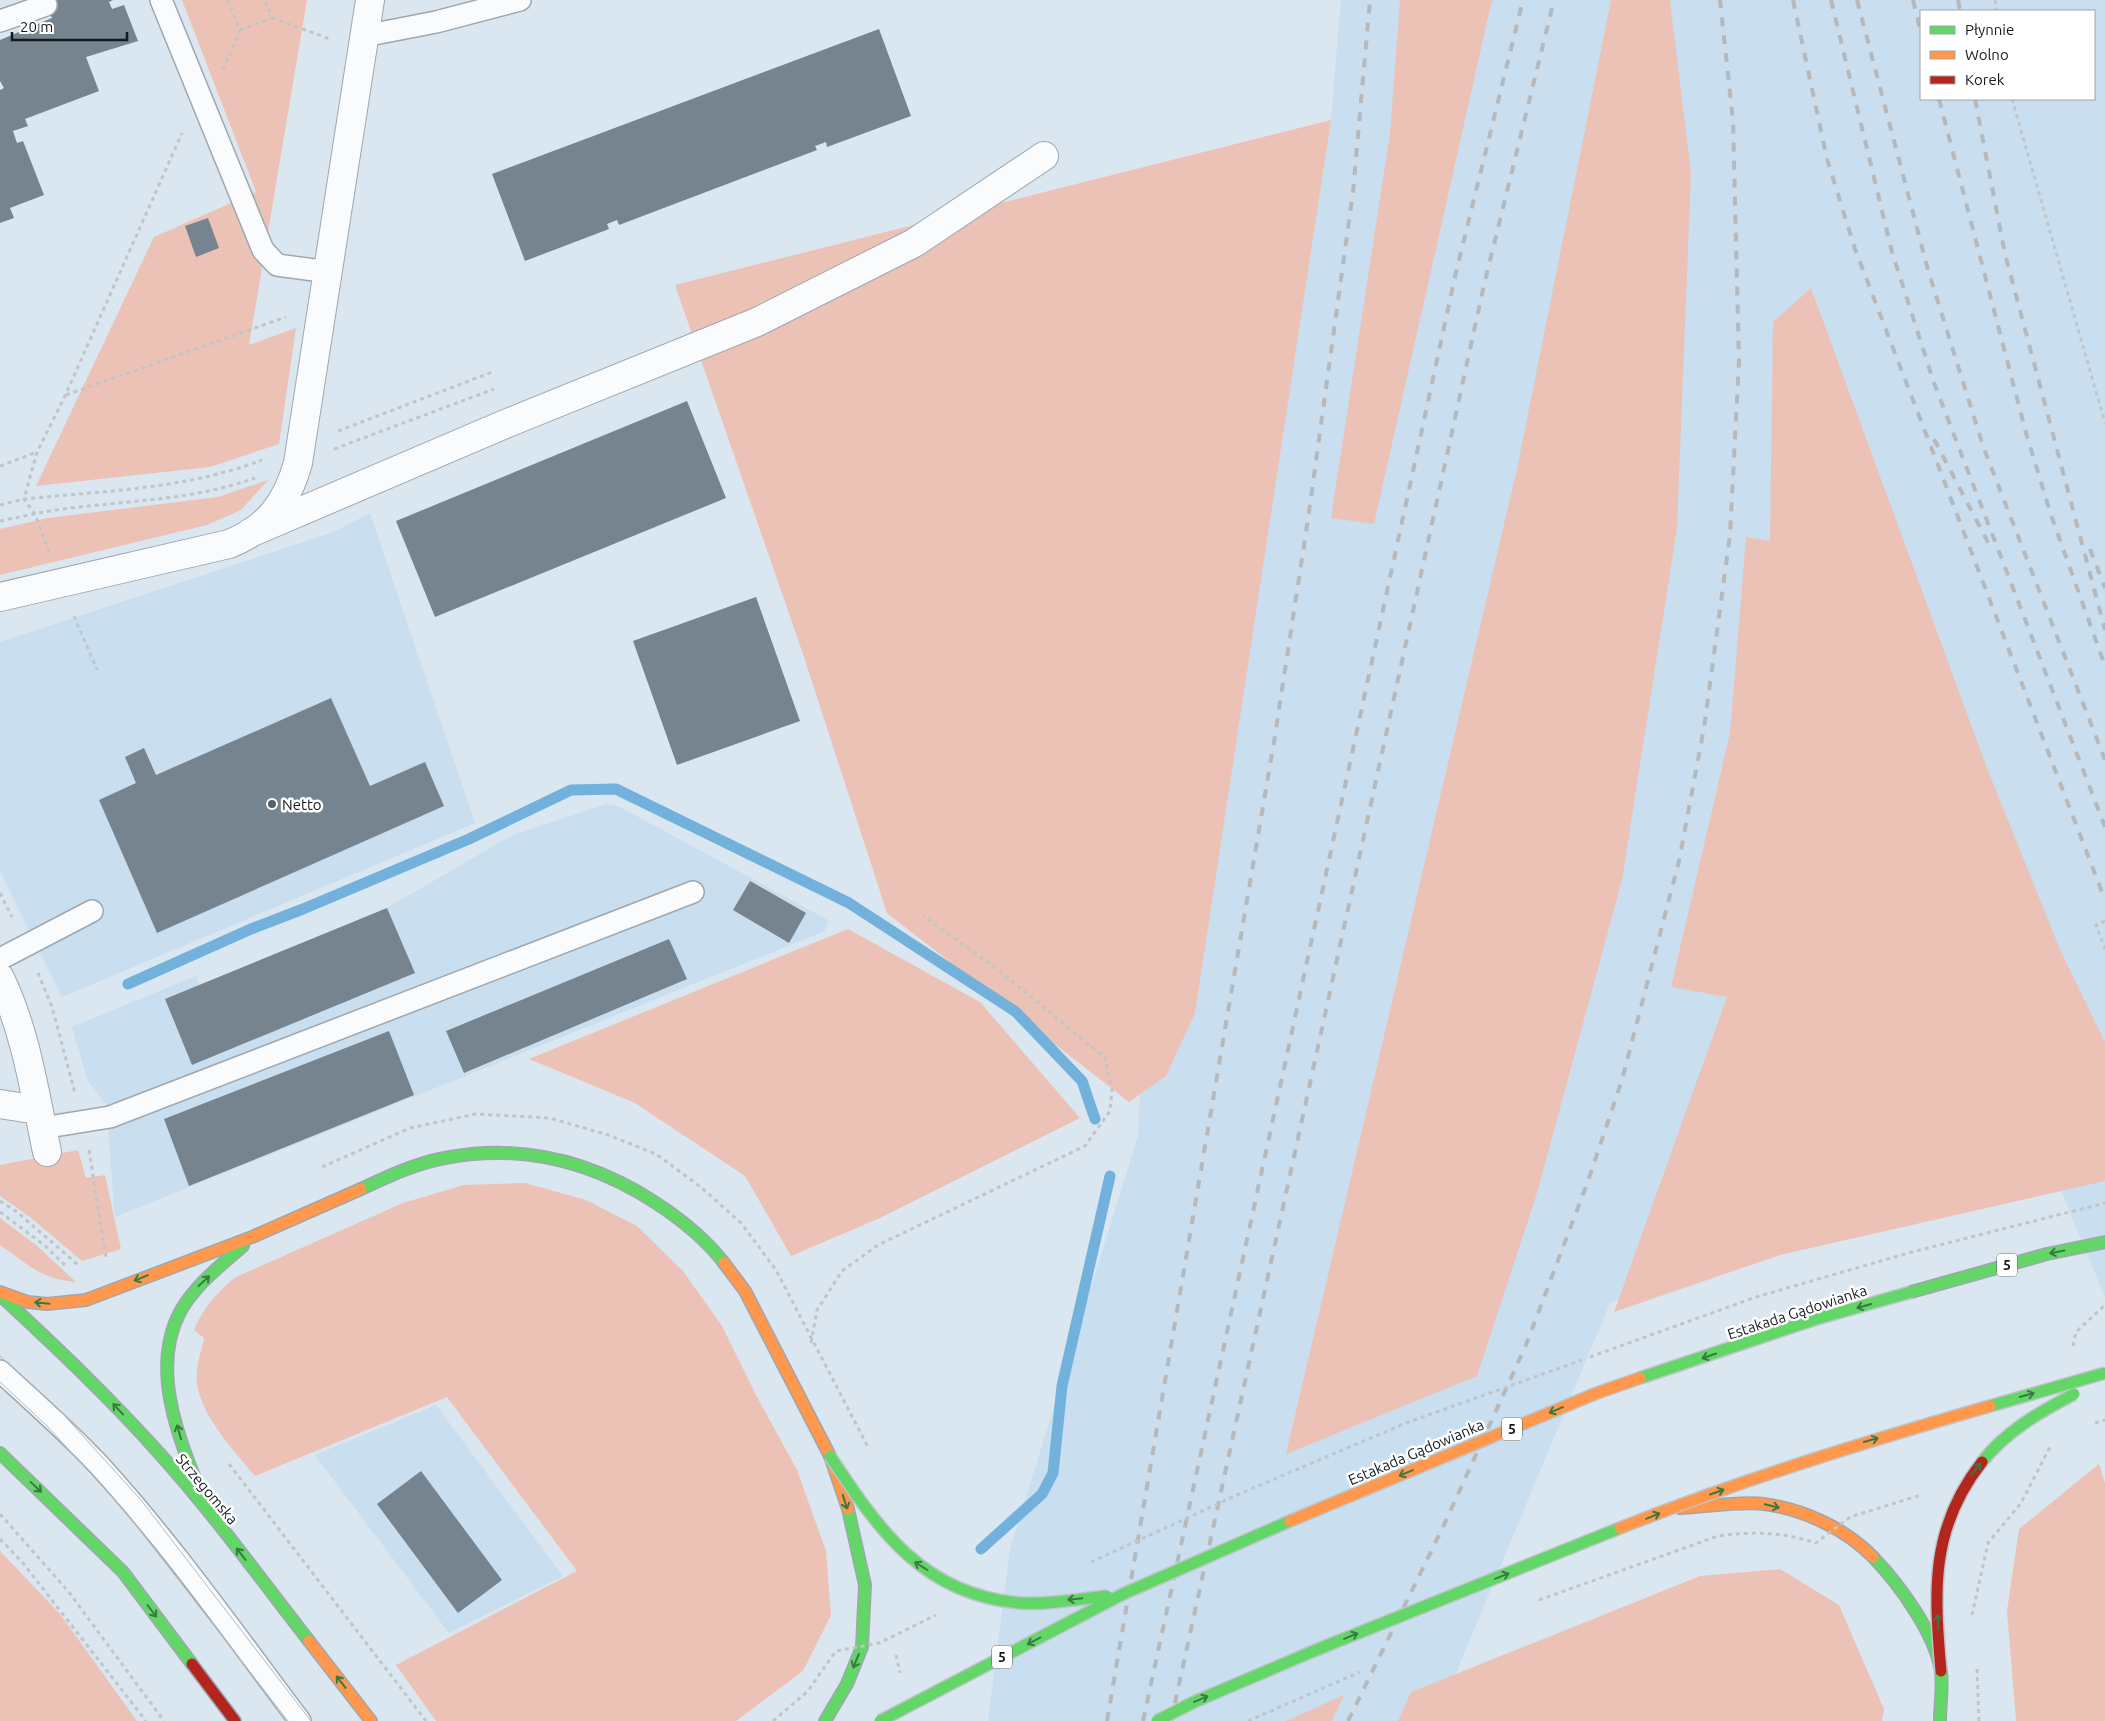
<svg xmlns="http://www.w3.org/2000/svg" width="2105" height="1721" viewBox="0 0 2105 1721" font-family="Ubuntu,sans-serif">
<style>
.built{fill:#c9deee;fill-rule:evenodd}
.green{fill:#edc2b6}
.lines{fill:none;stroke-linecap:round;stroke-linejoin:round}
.stream{stroke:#72b1db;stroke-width:11}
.building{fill:#75848e}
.lane-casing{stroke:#9ea7ae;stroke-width:24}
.street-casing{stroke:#9ea7ae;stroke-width:30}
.fast-casing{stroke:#9ea7ae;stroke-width:14}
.slow-casing{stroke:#9ea7ae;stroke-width:14}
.jam-casing{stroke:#9ea7ae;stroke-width:14}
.path{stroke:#c1c5c8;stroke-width:3;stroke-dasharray:4 4;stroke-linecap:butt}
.lane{stroke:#f9fbfd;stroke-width:21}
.street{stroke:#f9fbfd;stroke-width:28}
.fast{stroke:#63d668;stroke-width:11}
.slow{stroke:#ff974d;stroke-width:11}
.jam{stroke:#b3261e;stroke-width:11}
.tram{stroke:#b6b9bb;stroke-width:1}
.rail{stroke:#b6b9bb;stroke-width:4;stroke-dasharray:9 9;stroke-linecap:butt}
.fast-bridge-casing{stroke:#bec4c8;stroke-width:14;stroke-linecap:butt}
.slow-bridge-casing{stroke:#bec4c8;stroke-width:14;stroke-linecap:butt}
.jam-bridge-casing{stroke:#bec4c8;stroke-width:14;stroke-linecap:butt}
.path-bridge{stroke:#c1c5c8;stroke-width:3;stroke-dasharray:4 4;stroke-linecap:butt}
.fast-bridge{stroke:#63d668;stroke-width:11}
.slow-bridge{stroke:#ff974d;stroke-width:11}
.jam-bridge{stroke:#b3261e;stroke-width:11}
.oneway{stroke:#3a7844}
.poi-dot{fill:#586169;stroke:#fff;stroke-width:2}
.labels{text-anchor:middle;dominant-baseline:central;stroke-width:5;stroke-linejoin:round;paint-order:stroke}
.shield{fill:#fff;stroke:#595f63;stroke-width:1}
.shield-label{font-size:14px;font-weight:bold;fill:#121a20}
.poi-label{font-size:15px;fill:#121a20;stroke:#fff;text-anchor:start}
.street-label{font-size:15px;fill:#121a20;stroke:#fff}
</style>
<rect width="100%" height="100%" fill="#dae6f0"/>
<path class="built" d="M1341,0H2105V1297L2057,1181L1690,1267L1610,1303L1436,1721H988L1010,1549L1138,1136L1148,921L1331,120ZM1921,11H2094V99H1921Z
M370,513L475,823L62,997L0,871V642L334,532Z
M606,804L620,807L828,920L825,931L115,1217L106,1105L87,1079L72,1027L196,976L200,985L387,908L511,836Z
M436,1405L563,1576L449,1633L315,1455Z"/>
<path class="green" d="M182,0H307L249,345L296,328L279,444L210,467L36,486L154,237L256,192Z
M1400,0H1492L1374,524L1331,518L1390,133Z
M1611,0H1670L1691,173L1677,528L1622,880L1537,1193L1477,1376L1286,1454L1517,469Z
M1331,120L1195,1013L1166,1076L1129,1102L887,913L803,654L675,285Z
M1811,288L1987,768L2061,952L2105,1042V1181L1780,1255L1614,1312L1727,997L1671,987L1730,733L1746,537L1770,541L1773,322Z
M268,480L241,510L207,525L0,575V529L48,518L218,497Z
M848,929L980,1002L1080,1118L880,1218L791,1256L745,1176L635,1103L529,1059Z
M78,1150L86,1178L105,1175L121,1249L82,1261L30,1217L0,1196V1165Z
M525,1183L586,1200L637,1226L683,1271L722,1326L756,1395L797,1470L826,1551L831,1615L803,1671L736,1721H436L396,1665L577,1571L447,1397L255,1476C234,1451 202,1417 197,1384C195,1369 201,1352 204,1338L194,1330C203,1308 216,1294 234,1278L403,1203L464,1185Z
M0,1218L36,1245L76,1282C40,1279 28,1264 0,1245Z
M2099,1464L2105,1483V1721H2016L2007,1611L2019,1529Z
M0,1551L60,1614L137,1721H0Z
M1780,1569L1839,1605L1884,1709L1882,1721H1398L1411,1692L1700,1576Z
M1344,1695L1332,1721H1286Z"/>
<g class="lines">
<path class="stream" d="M128,984L251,929L303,909L469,839L571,790L616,789L849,903L1016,1012L1082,1081L1095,1119
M981,1549L1042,1494L1053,1473L1062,1386L1110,1176"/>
</g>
<path class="building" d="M44,0H113L109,2L112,9L124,5L138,41L86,57L99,91L25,119L28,126L13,131L17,143L23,141L44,195L10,208L14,218L0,223V90L4,88L0,81V40L52,18Z
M879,29L911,116L827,147L826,142L815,146L817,150L619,225L617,220L607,224L609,229L525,261L492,174Z
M208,218L219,248L196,257L185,226Z
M687,401L726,498L435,617L396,521Z
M756,597L800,721L677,765L633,641Z
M331,698L370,786L425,762L444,806L157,933L99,800L136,783L125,757L144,748L156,775Z
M750,881L806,913L789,943L733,910Z
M387,908L415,973L192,1065L165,999Z
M669,939L687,979L464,1073L446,1031Z
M389,1031L414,1095L189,1186L164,1119Z
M421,1471L502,1580L458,1613L377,1504Z"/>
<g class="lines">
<defs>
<path id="lane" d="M161,0L263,250L277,265L329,272
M0,21L46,5
M364,36L436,22L520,0
M0,959L92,911
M42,1128L110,1117L693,892
M0,1371C34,1402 68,1432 99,1465C172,1545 235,1635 300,1721"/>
<path id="street" d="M250,533L510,422L757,322L914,243L1044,156
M0,597L229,544C268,529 287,502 298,463L370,0
M0,978C26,1032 35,1094 47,1152
M0,1104L38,1110"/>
<path id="fast" d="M361,1189C389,1176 418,1162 450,1157C525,1144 593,1162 656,1203C682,1220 705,1238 724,1263
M1911,1292L2047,1254L2105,1242
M0,1295C55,1346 109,1397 159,1453C213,1513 260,1578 309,1641
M0,1453L123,1572L192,1664
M208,1511C185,1452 147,1375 180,1312C195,1285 220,1266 243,1246
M1873,1557C1899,1584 1935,1633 1941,1671C1943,1687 1940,1705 1940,1721
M825,1721L847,1684L862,1647L865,1585L848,1509"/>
<path id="slow" d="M724,1263L745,1291L830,1456L848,1509
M0,1292L28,1302L47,1304L86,1300L252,1237L361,1189
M1680,1508C1705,1507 1740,1501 1764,1504C1803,1509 1846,1529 1873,1557
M309,1641L371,1721"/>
<path id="jam" d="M192,1664L235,1721"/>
</defs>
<use href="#lane" class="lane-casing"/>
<use href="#street" class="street-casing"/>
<use href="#fast" class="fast-casing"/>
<use href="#slow" class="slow-casing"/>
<use href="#jam" class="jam-casing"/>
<path class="path" d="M1995,0L1997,11
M272,18L330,39
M240,30L272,18L265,0
M223,70L240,30L228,1L230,0
M2012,99L2105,423
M66,395L286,317
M338,431L495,371
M334,449L494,389
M0,466L37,452
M0,505L24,499C103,491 187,489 262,460
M0,521C19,517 37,513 56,510C125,500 187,502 255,478
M49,552L35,514L24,499L37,452L65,396L182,133
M74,616L97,670
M0,893L12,917
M2105,921L2096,925L2105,949
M38,973L52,1007L75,1093
M89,1150L106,1257
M0,1201L17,1212L76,1263L78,1267
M0,1212L44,1245L67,1267
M811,1343L817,1310L842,1271L878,1245L1085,1146L1110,1111L1112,1089L1105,1058L996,968L923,916
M2073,1346L2076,1332L2105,1305
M229,1464L426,1721
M0,1514L68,1591L164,1721
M0,1539L23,1563L146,1721
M1972,1615L1988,1543L2021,1503L2050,1447
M896,1655L900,1673"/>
<use href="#lane" class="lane"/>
<use href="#street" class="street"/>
<use href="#fast" class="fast"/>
<use href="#slow" class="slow"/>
<use href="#jam" class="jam"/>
<path class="tram" d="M0,1356L64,1415L141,1500L311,1721
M0,1382L47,1426L125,1511L288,1721"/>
<path class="rail" d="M1793,0L1827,159L1855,249L2105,900
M1831,0L1892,252L1934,383L2105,827
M1857,0L1928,270L1983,446L2105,760
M1913,0L1921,33
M1958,0L1960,11
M1939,99L2026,433L2051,515L2105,666
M1975,99L2005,254L2105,630
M1934,439L1992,550
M2090,549L2105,588
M1107,1721L1274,742L1308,519L1353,192L1370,0
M1143,1721L1456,272L1523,0
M1171,1721L1484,285L1554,0
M1348,1721L1443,1527L1526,1345L1588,1181L1622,1080L1679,861L1704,728L1730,535L1739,361L1733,121L1720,0"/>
<defs>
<path id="fast-bridge" d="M1640,1378L1816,1319L1911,1292
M1990,1406L2105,1373
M830,1456C879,1530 923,1595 1020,1603C1049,1605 1078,1599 1107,1596
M1982,1462C2006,1431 2040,1412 2074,1394
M880,1721L1123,1594L1290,1521
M1157,1721L1194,1702L1316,1650L1620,1528"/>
<path id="slow-bridge" d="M1290,1521L1597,1393L1640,1378
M1620,1528C1741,1480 1865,1442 1990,1406"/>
<path id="jam-bridge" d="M1941,1671C1934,1591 1930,1528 1982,1462"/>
</defs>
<use href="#fast-bridge" class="fast-bridge-casing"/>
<use href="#slow-bridge" class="slow-bridge-casing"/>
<use href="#jam-bridge" class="jam-bridge-casing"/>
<path class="path-bridge" d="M322,1167L410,1128L476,1114L550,1118L608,1135L656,1154L702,1188L741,1223L776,1270L868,1447
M1590,1357L1756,1297L1912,1252L2105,1203
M2095,1423L2105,1420
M1091,1562L1237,1495L1406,1423L1582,1360
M1539,1600L1718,1536C1752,1531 1783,1532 1816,1543L1850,1517L1921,1495
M1977,1669L1979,1721
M773,1721L807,1692L836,1651L879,1643L936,1615
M1248,1721L1360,1672"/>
<use href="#fast-bridge" class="fast-bridge"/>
<use href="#slow-bridge" class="slow-bridge"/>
<use href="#jam-bridge" class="jam-bridge"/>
</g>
<defs><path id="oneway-shaft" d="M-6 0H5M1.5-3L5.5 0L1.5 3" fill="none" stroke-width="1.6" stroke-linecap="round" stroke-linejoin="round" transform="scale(1.25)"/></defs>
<g class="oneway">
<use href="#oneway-shaft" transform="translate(2057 1252) rotate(169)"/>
<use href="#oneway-shaft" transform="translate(141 1278) rotate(158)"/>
<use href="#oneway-shaft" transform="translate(204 1281) rotate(-43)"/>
<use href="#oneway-shaft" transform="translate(42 1303) rotate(-174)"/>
<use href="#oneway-shaft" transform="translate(1864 1306) rotate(164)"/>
<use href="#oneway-shaft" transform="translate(1709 1356) rotate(161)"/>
<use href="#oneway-shaft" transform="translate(2027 1395) rotate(-16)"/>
<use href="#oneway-shaft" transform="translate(118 1409) rotate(-133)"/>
<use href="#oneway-shaft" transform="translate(1556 1410) rotate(157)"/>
<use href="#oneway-shaft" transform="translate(179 1432) rotate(-106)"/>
<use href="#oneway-shaft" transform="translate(1871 1440) rotate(-16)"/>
<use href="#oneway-shaft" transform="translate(1976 1469) rotate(-51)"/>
<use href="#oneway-shaft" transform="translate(1406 1473) rotate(157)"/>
<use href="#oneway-shaft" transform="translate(36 1487) rotate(43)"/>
<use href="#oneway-shaft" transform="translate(1717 1492) rotate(-19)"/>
<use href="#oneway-shaft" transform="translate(845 1502) rotate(72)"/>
<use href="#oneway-shaft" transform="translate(1772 1506) rotate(14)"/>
<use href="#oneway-shaft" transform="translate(1653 1516) rotate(-22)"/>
<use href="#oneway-shaft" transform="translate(241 1554) rotate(-128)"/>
<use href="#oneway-shaft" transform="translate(921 1566) rotate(-148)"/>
<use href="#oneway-shaft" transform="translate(1502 1576) rotate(-22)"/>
<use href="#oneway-shaft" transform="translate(1075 1599) rotate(174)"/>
<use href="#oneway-shaft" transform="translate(152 1611) rotate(53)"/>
<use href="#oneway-shaft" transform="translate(1938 1622) rotate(-92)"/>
<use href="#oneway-shaft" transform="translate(1351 1636) rotate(-22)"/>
<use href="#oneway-shaft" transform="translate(1034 1641) rotate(152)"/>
<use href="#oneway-shaft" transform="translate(856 1661) rotate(112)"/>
<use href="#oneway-shaft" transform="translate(341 1682) rotate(-128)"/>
<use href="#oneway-shaft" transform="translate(1201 1699) rotate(-23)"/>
</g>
<circle class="poi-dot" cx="272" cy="804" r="5"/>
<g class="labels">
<g class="shield">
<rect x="1997" y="1253.5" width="20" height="23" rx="4"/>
<rect x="1502" y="1417.5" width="20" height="23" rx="4"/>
<rect x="992" y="1645.5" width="20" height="23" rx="4"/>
</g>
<g class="shield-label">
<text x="2007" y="1265">5</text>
<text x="1512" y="1429">5</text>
<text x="1002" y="1657">5</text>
</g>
<g class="poi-label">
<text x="282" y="804">Netto</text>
</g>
<g class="street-label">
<text transform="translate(1797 1312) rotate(-18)">Estakada Gądowianka</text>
<text transform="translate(1416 1452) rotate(-23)">Estakada Gądowianka</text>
<text transform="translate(207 1489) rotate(50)">Strzegomska</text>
</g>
</g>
<rect x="1920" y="10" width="175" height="90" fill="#ffffff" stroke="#a0a3a6"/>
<rect x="1930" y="26" width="25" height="8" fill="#63d668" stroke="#a0a3a6"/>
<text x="1965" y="35" font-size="15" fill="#121a20">Płynnie</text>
<rect x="1930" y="51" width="25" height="8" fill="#ff974d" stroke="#a0a3a6"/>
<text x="1965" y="60" font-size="15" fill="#121a20">Wolno</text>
<rect x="1930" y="76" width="25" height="8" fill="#b3261e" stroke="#a0a3a6"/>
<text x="1965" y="85" font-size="15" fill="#121a20">Korek</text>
<path d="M12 32v8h115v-8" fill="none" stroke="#121a20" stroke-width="2.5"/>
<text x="20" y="32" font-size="15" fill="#121a20" stroke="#ffffff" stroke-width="4" paint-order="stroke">20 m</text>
</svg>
